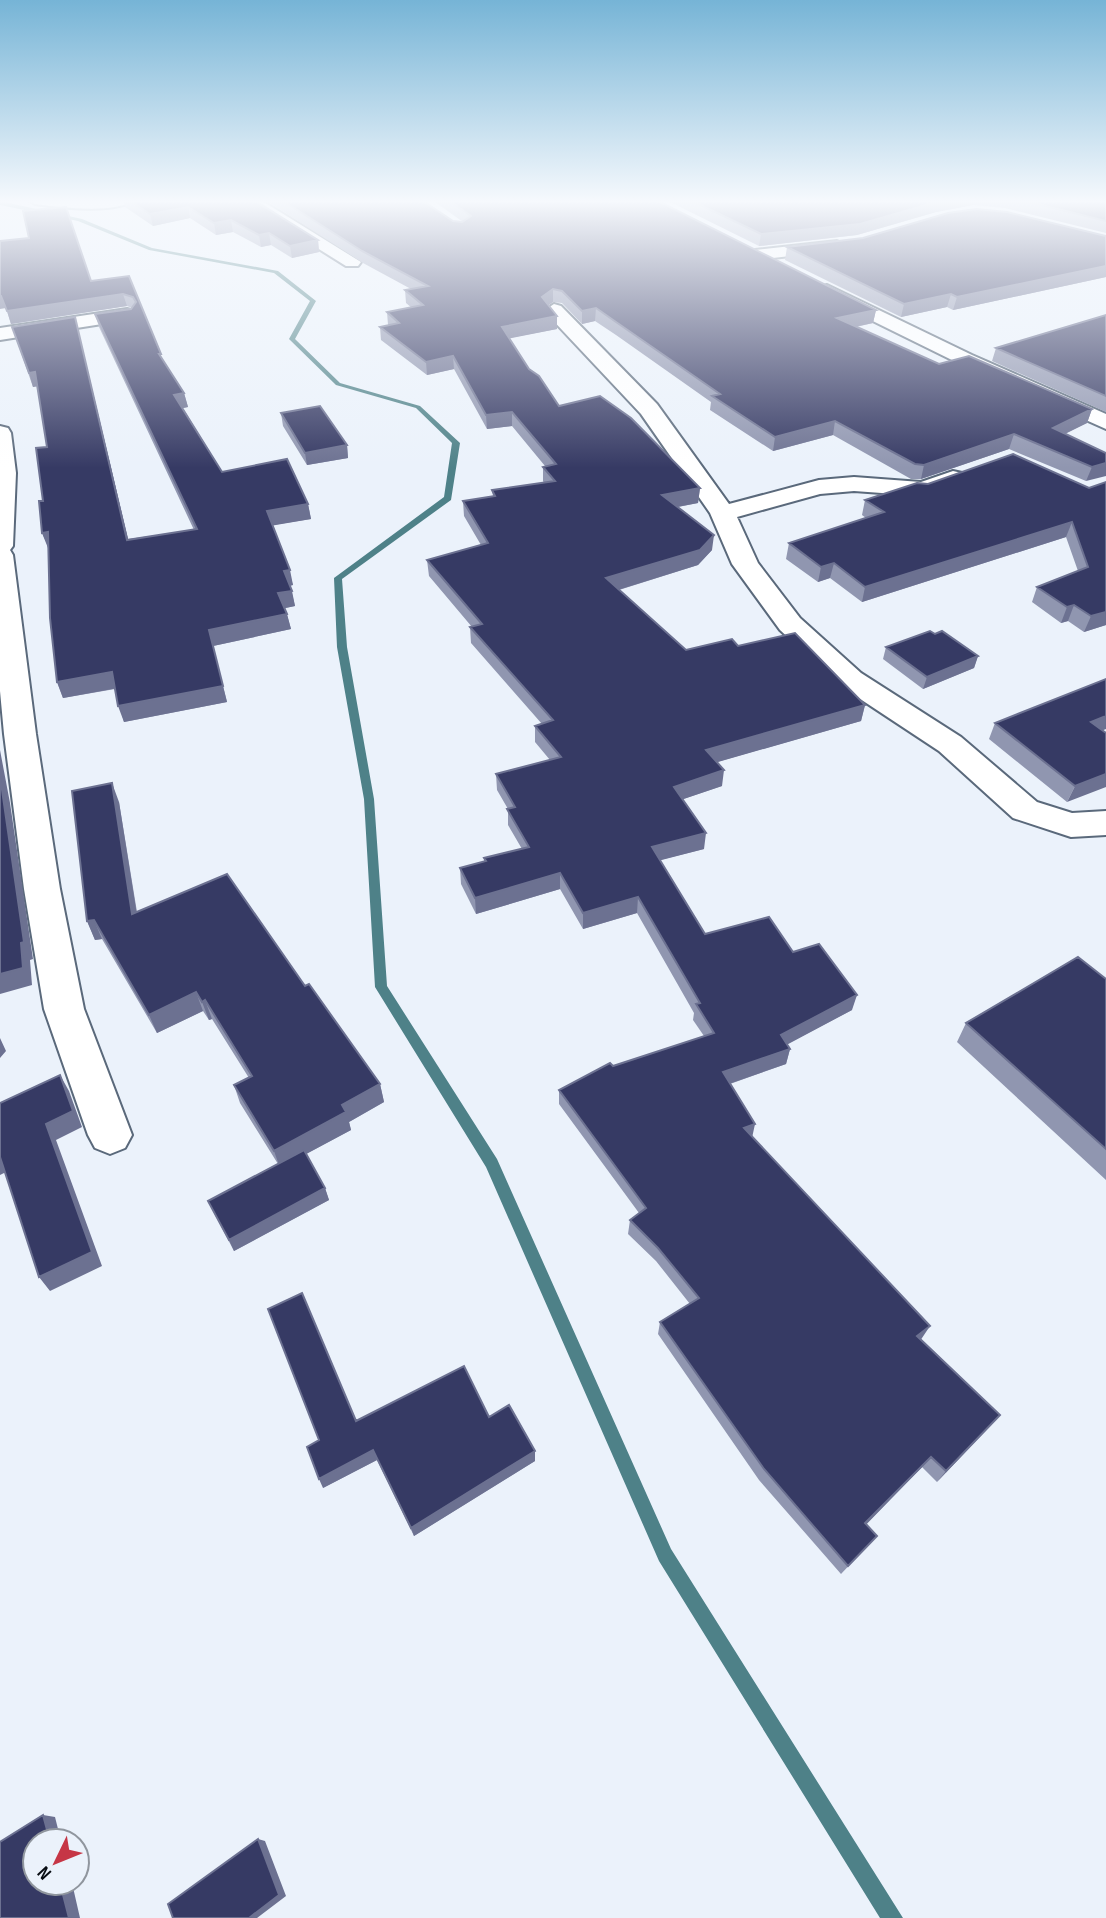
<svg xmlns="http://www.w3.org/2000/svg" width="1106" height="1918" viewBox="0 0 1106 1918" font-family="'Sofia Sans Condensed',sans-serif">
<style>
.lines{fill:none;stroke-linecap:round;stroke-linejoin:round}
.stream{fill:#4e8188;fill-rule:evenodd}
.minor-casing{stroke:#5a697b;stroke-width:4}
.minor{fill:#fff;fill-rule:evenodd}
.wall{fill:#9096b0}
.shaded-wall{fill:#6c7191}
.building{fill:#363a64;stroke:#6c7191;stroke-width:2}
</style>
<rect width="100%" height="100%" fill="#ebf2fb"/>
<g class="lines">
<path class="stream" d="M0,201L82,219L152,248L278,271L316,301L295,339L340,383L420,406L460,443L451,500L342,579L347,647L374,799L387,986L497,1159L671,1549L903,1918H880L659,1561L486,1167L375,987L364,799L337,647L334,578L444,497L452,443L416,408L336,385L289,339L310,301L274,273L149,250L78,221L0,205Z"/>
<defs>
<path id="minor" d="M27,199H136C116,215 59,207 35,204Z
M239,199H259L361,262L358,266H346Z
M837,241L846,246L843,250L755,260L746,255L755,250Z
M827,285L972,355L1106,414V429L958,363L820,295L818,291L820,287Z
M554,304L561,306L657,404L729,504L819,480L854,477L921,482L953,471L962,473L965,478L962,483L923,496L854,491L820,494L737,517L758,563L800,618L861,673L961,737L1037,802L1072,813L1106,811V835L1071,837L1013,818L939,751L839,685L780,630L732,564L710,513L641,414L547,314L545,310Z
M127,309L134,311L137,315L134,319L0,340V328Z
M0,426L8,428L11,433L16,473L13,546L10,550L13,555L36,734L60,889L84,1009L132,1135L125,1148L110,1154L95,1148L88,1135L44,1009L24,889L4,734L0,691Z"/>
</defs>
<use href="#minor" class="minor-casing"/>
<use href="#minor" class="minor"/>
</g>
<path class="wall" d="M123,199H252L318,240L319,252L292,258L271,245L261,247L233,232L216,235L190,218L153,226L125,207Z
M264,199H420L453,221L462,222H463L431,199H654L876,310L873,323L856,327L939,364L1092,409L1087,423L1065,434L1106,453L1086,481L1009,449L921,479H911L833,435L773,451L710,410L711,402L616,335L595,321L582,324L562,303L553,302L549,305L557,316V329L509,338L529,369L559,406L700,488L698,503L678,507L712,550L698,565L619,590L686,650L738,646L865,705L861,721L717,762L722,786L683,799L704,849L660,860L705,934L793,952L852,1010L787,1044L790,1049L786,1064L730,1084L752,1137L922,1338L921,1339L1000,1415L937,1482L922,1467L866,1524L877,1536L841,1574L759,1480L658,1334L660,1322L690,1304L656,1261L628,1234L630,1220L639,1213L559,1104V1090L613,1066L704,1036L693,1020L694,1013L637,913L583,929L560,889L476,914L461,884L460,868L484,862V858L522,849L508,825V809L497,790L496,774L550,760L535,742V726L542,724L471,643L470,627H472L429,576L427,560L481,545L464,516L463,501L493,496L492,490L544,483L543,481V467L545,466L512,426L487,429L454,369L427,375L381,340L380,327L388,325L387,312L412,308L406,303L405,290L411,289L363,263Z
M664,199H1106V233L1005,208L973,205L936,212L857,235L759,246Z
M1106,236V277L953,310L947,307L901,317L785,260L787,247Z
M129,276L162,360L184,393L188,407L183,408L222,472L308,504L311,519L273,525L293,585L290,586L295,606L285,608L291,629L213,646L227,702L124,722L115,689L63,698L57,682L49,548L42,533L43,501L47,447L37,386L33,387L12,327L75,317L128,539L194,530L99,327L95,314L132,308L127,306L11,324L6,308L91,281Z
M1106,315V412L992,361L996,348Z
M281,413L347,445L348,458L307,465L283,426Z
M1106,482V625L1084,632L1068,621L1061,623L1032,602L1037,587L1078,571L1066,537L862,602L830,578L818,582L786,559L789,543L866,518L862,515L865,500L1089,488Z
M886,647L978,656L974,668L923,689L883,659Z
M995,723L1103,730L1067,802L989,739Z
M119,802L137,912L305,986L380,1084L384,1102L349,1122L351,1130L306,1154L325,1188L329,1200L234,1251L214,1213L278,1164L240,1103L234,1085L249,1078L212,1019L209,1020L203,1011L157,1033L102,939L95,940L87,921Z
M1106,979V1180L957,1042L966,1023Z
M489,1417L535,1451V1461L414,1536L377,1460L323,1488L356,1421Z"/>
<path class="shaded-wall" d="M947,199H975L973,205L936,212L857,235L759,246L761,234Z
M188,207L190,218L153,226L150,214Z
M231,220L233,232L216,235L214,223Z
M269,233L271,245L261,247L259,235Z
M318,240L319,252L292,258L290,246Z
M1106,266V277L953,310L957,297Z
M553,289V302L542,309V297Z
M123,294L127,306L11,324L7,311Z
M951,294L947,307L901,317L904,304Z
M0,296H1L6,308L0,309Z
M596,308L595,321L582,324V311Z
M876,310L873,323L835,331L837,318Z
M557,316V329L502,340V327Z
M75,317L78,330L132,555L127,540Z
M453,356L454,369L427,375L426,362Z
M35,372L39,386L33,387L29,373Z
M184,393L188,407L178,409L174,395Z
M1092,409L1087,423L1048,442L1053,428Z
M512,412V426L487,429L486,415Z
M835,421L833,435L773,451L775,437Z
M1014,434L1009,449L921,479L924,465Z
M347,445L348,458L307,465L305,453Z
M1106,463V476L1086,481L1092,467Z
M700,488L698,503L661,510L662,495Z
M308,504L311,519L270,526L267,511Z
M1072,522L1066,537L862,602L865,587Z
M48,532L54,547L48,548L42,533Z
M714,535L712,550L698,565L605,594L606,578Z
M834,563L830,578L818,582L821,567Z
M290,570L293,585L287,586L284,571Z
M292,591L295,606L281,609L278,593Z
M1074,605L1068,621L1061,623L1067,607Z
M1106,612V625L1084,632L1091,616Z
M287,614L291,629L213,646L227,702L124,722L118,706L209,630Z
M978,656L974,668L923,689L927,677Z
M112,672L118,688L63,698L57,682Z
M865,705L861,721L704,766L706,750Z
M1106,716V729L1084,738L1091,722Z
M0,750L10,803L33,959L30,960L32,985L0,994Z
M724,770L722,786L672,803L674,787Z
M1106,774V787L1067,802L1075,786Z
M112,783L119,802L140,934L132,914Z
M706,833L704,849L650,863L652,847Z
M560,873V889L476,914L475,898Z
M638,897L637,913L583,929V913Z
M94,920L102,939L95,940L87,921Z
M196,992L203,1011L157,1033L149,1015Z
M857,995L852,1010L777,1050L781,1035Z
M205,1000L212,1019L209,1020L202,1002Z
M0,1038L6,1051L0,1058Z
M790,1049L786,1064L720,1087L723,1072Z
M60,1075L69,1091L82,1127L56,1140L102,1266L50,1291L39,1277L46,1124Z
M380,1084L384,1102L349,1122L351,1130L280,1168L274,1151L342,1105Z
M755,1124L752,1138L744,1128Z
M0,1156L10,1170L0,1175Z
M325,1188L329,1200L234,1251L229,1240Z
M930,1326L922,1338L910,1348L917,1336Z
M1000,1415L990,1426L937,1482L946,1471Z
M373,1450L377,1460L323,1488L319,1479Z
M535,1451V1461L414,1536L411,1528Z
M931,1457L922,1467L858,1533L865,1523Z
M43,1815L55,1817L61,1841H50Z
M258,1839L265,1841L286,1896L257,1918H249Z
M60,1883H72L80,1918H69Z"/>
<path class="building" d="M127,199H252L318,240L290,246L269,233L259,235L231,220L214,223L188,207L150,214Z
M280,199H420L453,221L462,222L471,216L447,199H654L876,310L837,318L939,364L969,356L1092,409L1053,428L1106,453V463L1092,467L1014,434L924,465L915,464L835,421L775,437L712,396L720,394L616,322L596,308L582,311L562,291L553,289L542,297L557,316L502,327L529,369L539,376L559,406L600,396L631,418L700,488L662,495L714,535L700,550L606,578L686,650L732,639L738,646L795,633L865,705L706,750L724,770L674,787L706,833L652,847L705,934L769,917L793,952L819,944L857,995L781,1035L790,1049L723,1072L755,1124L744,1128L930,1326L917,1336L1000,1415L946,1471L931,1457L865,1523L877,1536L848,1566L764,1469L660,1322L699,1298L658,1248L630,1220L646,1208L559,1090L610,1063L613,1066L714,1033L696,1004L700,1003L638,897L583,913L560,873L475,898L460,868L486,861L484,858L529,847L507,809L515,807L496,774L561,757L535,726L553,720L470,627L482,624L427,560L488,543L463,501L495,496L492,490L555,481L543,467L556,464L512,412L486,415L453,356L426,362L380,327L399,323L387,312L423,305L405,290L428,286L362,251Z
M688,199H947L860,224L761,234Z
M1018,199H1106V221Z
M66,207L91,281L129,276L161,354H159L184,393L174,395L222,472L287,459L308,504L267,511L290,570L284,571L292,591L278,593L287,614L209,630L223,686L118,706L112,672L57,682L50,618L48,532L42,533L39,501H43L36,448L47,447L35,372L29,373L12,327L75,317L127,540L197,529L95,314L131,309L136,302L133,297L123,294L7,311L1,296H0V241L29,238L23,211Z
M976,209L1007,212L1106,236V266L957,297L951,294L904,304L787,247L863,238L948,213Z
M1106,315V396L996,348Z
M320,406L347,445L305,453L281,413Z
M1013,454L1089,488L1106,482V612L1091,616L1074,605L1067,607L1037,587L1088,567L1072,522L865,587L834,563L821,567L789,543L884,512L865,500L917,483L928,484Z
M930,631L935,634L942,631L978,656L927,677L886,647Z
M1106,679V716L1091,722L1106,733V774L1075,786L995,723Z
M0,776L24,942L21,943L23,968L0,974Z
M112,783L132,914L227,874L305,986L309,984L380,1084L342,1105L346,1112L274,1151L234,1085L252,1076L205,1000L202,1002L196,992L149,1015L94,920L87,921L72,791Z
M1078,957L1106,979V1149L966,1023Z
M60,1075L73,1111L46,1124L92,1252L39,1277L0,1157V1103Z
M304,1150L325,1188L229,1240L208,1201Z
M302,1293L356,1421L464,1366L489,1417L509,1405L535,1451L411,1528L373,1450L319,1479L307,1447L319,1440L268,1309Z
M43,1815L50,1841H35V1883H60L69,1918H0V1842Z
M258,1839L279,1895L249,1918H173L168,1904Z"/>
<linearGradient id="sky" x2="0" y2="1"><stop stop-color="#76b4d6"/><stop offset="0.43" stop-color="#f6f9fd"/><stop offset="1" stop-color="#f6f9fd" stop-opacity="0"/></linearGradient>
<rect width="1106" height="468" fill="url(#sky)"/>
<g transform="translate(56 1862) rotate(227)"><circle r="33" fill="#ebf2fb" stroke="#90969e" stroke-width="2"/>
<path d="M0-5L12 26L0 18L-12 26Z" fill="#c63646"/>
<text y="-10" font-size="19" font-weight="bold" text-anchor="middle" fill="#070c12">N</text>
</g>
</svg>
